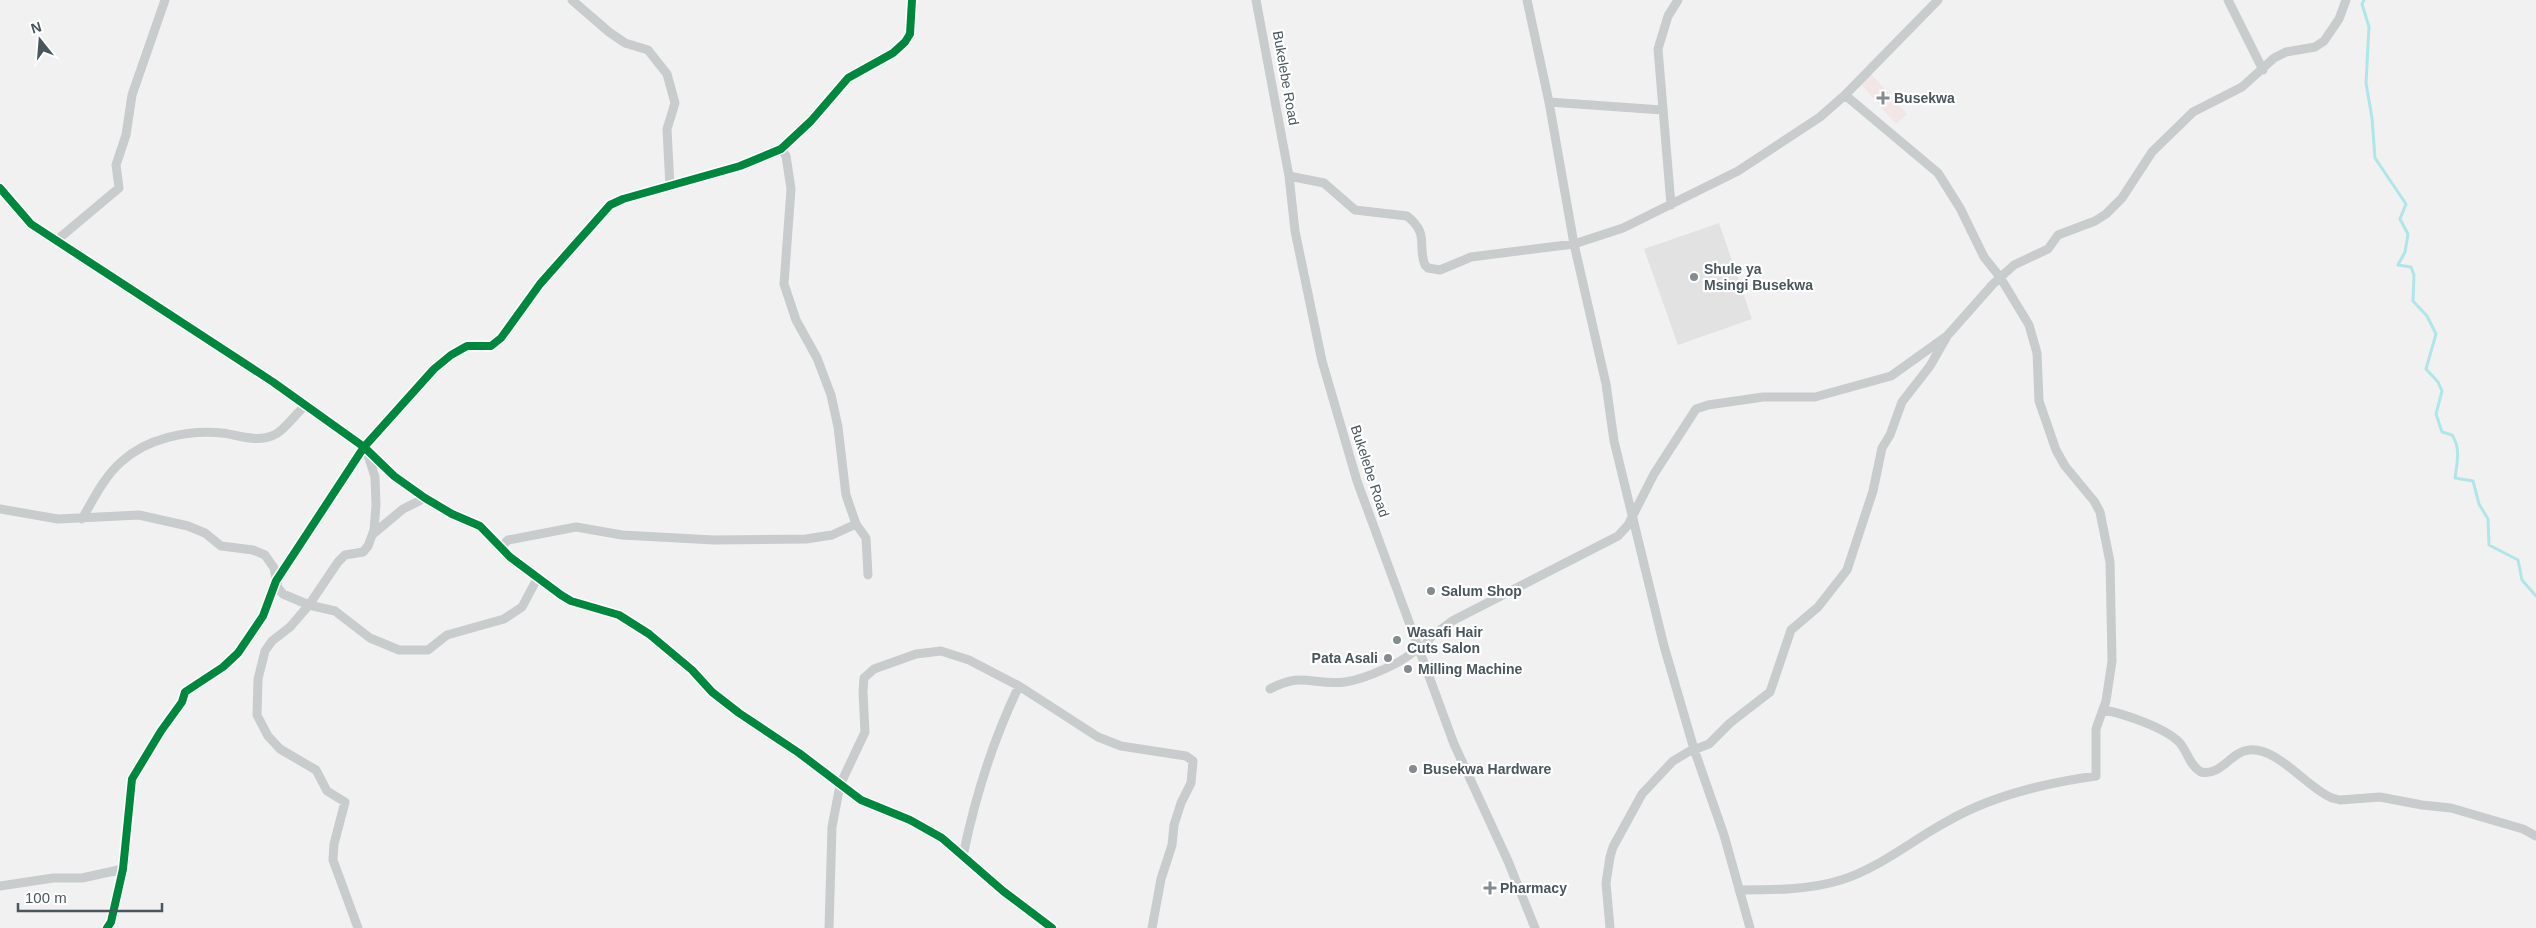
<svg xmlns="http://www.w3.org/2000/svg" width="2536" height="928" viewBox="0 0 2536 928" font-family="Helvetica,sans-serif">
<style>
.education{fill:#e3e2e2}
.medical{fill:#f2e6e7}
.lines{fill:none;stroke-linecap:round;stroke-linejoin:round}
.stream{stroke:#afe6e9;stroke-width:3}
.street{stroke:#c9cccc;stroke-width:9}
.cycleway-casing{stroke:#fff;stroke-width:11}
.cycleway{stroke:#00873e;stroke-width:8}
.poi-dot{fill:#848c90;stroke:#fff;stroke-width:2}
.labels{text-anchor:middle;dominant-baseline:central;stroke-width:4.5;stroke-linejoin:round;paint-order:stroke}
.street-label{font-size:14px;fill:#49565c;stroke:#fff}
.poi-label{font-size:14px;font-weight:bold;fill:#49565c;stroke:#fff;text-anchor:start}
</style>
<rect width="100%" height="100%" fill="#f1f1f1"/>
<path class="education" d="M1719,223L1752,319L1678,345L1644,249Z"/>
<path class="medical" d="M1870,73L1907,114L1896,124L1859,82Z"/>
<g class="lines">
<path class="stream" d="M2364,0L2362,4L2369,27L2366,83L2372,118L2375,158L2406,204L2400,219L2408,234L2405,252L2398,265L2411,267L2414,275L2413,301L2427,316L2436,334L2426,369L2438,382L2442,391L2436,414L2442,432L2452,435C2461,448 2457,463 2455,478L2473,481L2479,504L2488,519L2489,545L2518,560L2522,580L2536,596"/>
<path class="street" d="M572,0L609,32L625,43L648,50L667,74L675,103L667,129L670,187
M1256,0L1289,176L1295,231L1322,361L1357,481L1454,744L1508,861L1535,928
M1527,0L1549,102L1574,244L1606,384L1614,441L1664,646L1694,749L1724,835L1750,928
M2228,0L2263,70
M1549,102L1662,110
M781,149L786,156L791,189L784,284L796,320L817,358L831,395L838,427L846,495L856,524L866,538L868,575
M1289,176L1324,183L1355,210L1407,216C1430,234 1417,246 1425,265L1428,268L1440,270L1471,257L1574,244L1623,228L1738,171L1820,117L1845,95L1938,0
M0,188L31,224L273,382L364,447L394,476L425,498L452,514L480,526L510,557L561,595L571,601L619,615L649,634L692,670L712,692L739,713L799,753L861,800L910,820L942,838L1003,891L1052,928
M1671,205L1658,49L1668,16L1678,0
M57,240L119,188L116,165L126,135L132,95L165,0
M0,509L58,519L139,515L188,526L205,533L221,546L253,550L265,555L274,568L278,588L283,594L309,605L335,611L370,638L399,650H428L447,635L504,619L522,607L538,577
M82,519C93,500 104,477 121,462C147,438 187,430 222,433C239,435 257,443 274,435C285,430 295,414 305,406
M373,534L403,509L425,498
M501,547L508,540L576,527L622,535L714,540L806,539L832,535L856,524
M1420,651L1432,636L1452,621L1618,536L1628,525L1654,474L1696,409L1708,405L1763,397H1815L1891,376L1947,336L1993,284L2014,265L2048,249L2058,235L2095,221L2106,214L2122,198L2152,152L2193,112L2242,87L2274,58L2286,52L2315,47L2324,41L2339,19L2346,0
M1270,689C1302,671 1314,686 1345,682C1365,679 1406,662 1418,647
M2104,710C2125,714 2166,728 2180,743C2188,753 2190,766 2201,772C2222,776 2230,752 2249,750C2278,747 2307,788 2332,798L2340,800L2380,797L2422,805L2451,808L2523,829L2536,836
M963,856C975,797 993,740 1019,686
M0,886L53,878H82L123,869
M1739,890C1773,890 1809,890 1841,880C1878,869 1914,839 1948,821C1993,795 2045,783 2096,776V729L2106,701L2112,661L2110,562L2100,512L2094,501L2065,466L2056,450L2039,401L2037,353L2029,325L2000,277L1984,257L1960,208L1938,173L1845,95
M107,928L111,922L123,869L132,779L161,731L182,702L185,692L223,667L238,653L263,616L276,581L364,447L434,369L451,355L467,346H491L501,338L540,284L610,205L623,199L740,166L781,149L811,121L848,78L893,53L905,42L910,34L912,0
M358,928L333,860L334,844L345,802L327,791L316,770L280,749L268,736L257,715L258,679L265,651L272,641L290,627L309,605L338,562L345,555L363,552L368,546L374,530L376,505L375,477L367,452
M829,928L832,827L840,785L865,732L863,692L864,678L874,669L916,654L941,651L969,660L1019,686L1098,737L1121,746L1186,756L1193,761L1191,783L1181,803L1174,825L1172,845L1161,879L1152,928
M1610,928L1606,883L1610,857L1613,847L1642,794L1673,761L1688,752L1709,744L1730,723L1770,692L1791,630L1818,607L1847,570L1873,491L1882,448L1890,435L1902,402L1930,366L1946,338"/>
<defs>
<path id="cycleway" d="M0,188L31,224L273,382L364,447L394,476L425,498L452,514L480,526L510,557L561,595L571,601L619,615L649,634L692,670L712,692L739,713L799,753L861,800L910,820L942,838L1003,891L1052,928
M107,928L111,922L123,869L132,779L161,731L182,702L185,692L223,667L238,653L263,616L276,581L364,447L434,369L451,355L467,346H491L501,338L540,284L610,205L623,199L740,166L781,149L811,121L848,78L893,53L905,42L910,34L912,0"/>
</defs>
<use href="#cycleway" class="cycleway-casing"/>
<use href="#cycleway" class="cycleway"/>
</g>
<g class="poi-dot">
<path d="M1880.5 90.5h5v5h5v5h-5v5h-5v-5h-5v-5h5z"/>
<circle cx="1694" cy="277" r="5"/>
<circle cx="1431" cy="591" r="5"/>
<circle cx="1397" cy="640" r="5"/>
<circle cx="1388" cy="658" r="5"/>
<circle cx="1408" cy="669" r="5"/>
<circle cx="1413" cy="769" r="5"/>
<path d="M1487.5 880.5h5v5h5v5h-5v5h-5v-5h-5v-5h5z"/>
</g>
<g class="labels">
<g class="street-label">
<text transform="translate(1286 78) rotate(80)">Bukelebe Road</text>
<text transform="translate(1370 471) rotate(72)">Bukelebe Road</text>
</g>
<g class="poi-label">
<text x="1894" y="98">Busekwa</text>
<text x="1704" y="269">Shule ya<tspan x="1704" dy="16">Msingi Busekwa</tspan></text>
<text x="1441" y="591">Salum Shop</text>
<text x="1407" y="632">Wasafi Hair<tspan x="1407" dy="16">Cuts Salon</tspan></text>
<text x="1378" y="658" text-anchor="end">Pata Asali</text>
<text x="1418" y="669">Milling Machine</text>
<text x="1423" y="769">Busekwa Hardware</text>
<text x="1500" y="888">Pharmacy</text>
</g>
</g>
<g transform="translate(40 40) rotate(343)" stroke="#ffffff" stroke-width="4" paint-order="stroke">
<path d="M0-4L9 19L0 12L-9 19Z" fill="#49565c"/>
<text y="-8" font-size="14" font-weight="bold" text-anchor="middle" fill="#49565c">N</text>
</g>
<path d="M18 903v8h144v-8" fill="none" stroke="#49565c" stroke-width="2.5"/>
<text x="25" y="903" font-size="15" fill="#49565c" stroke="#ffffff" stroke-width="4" paint-order="stroke">100 m</text>
</svg>
